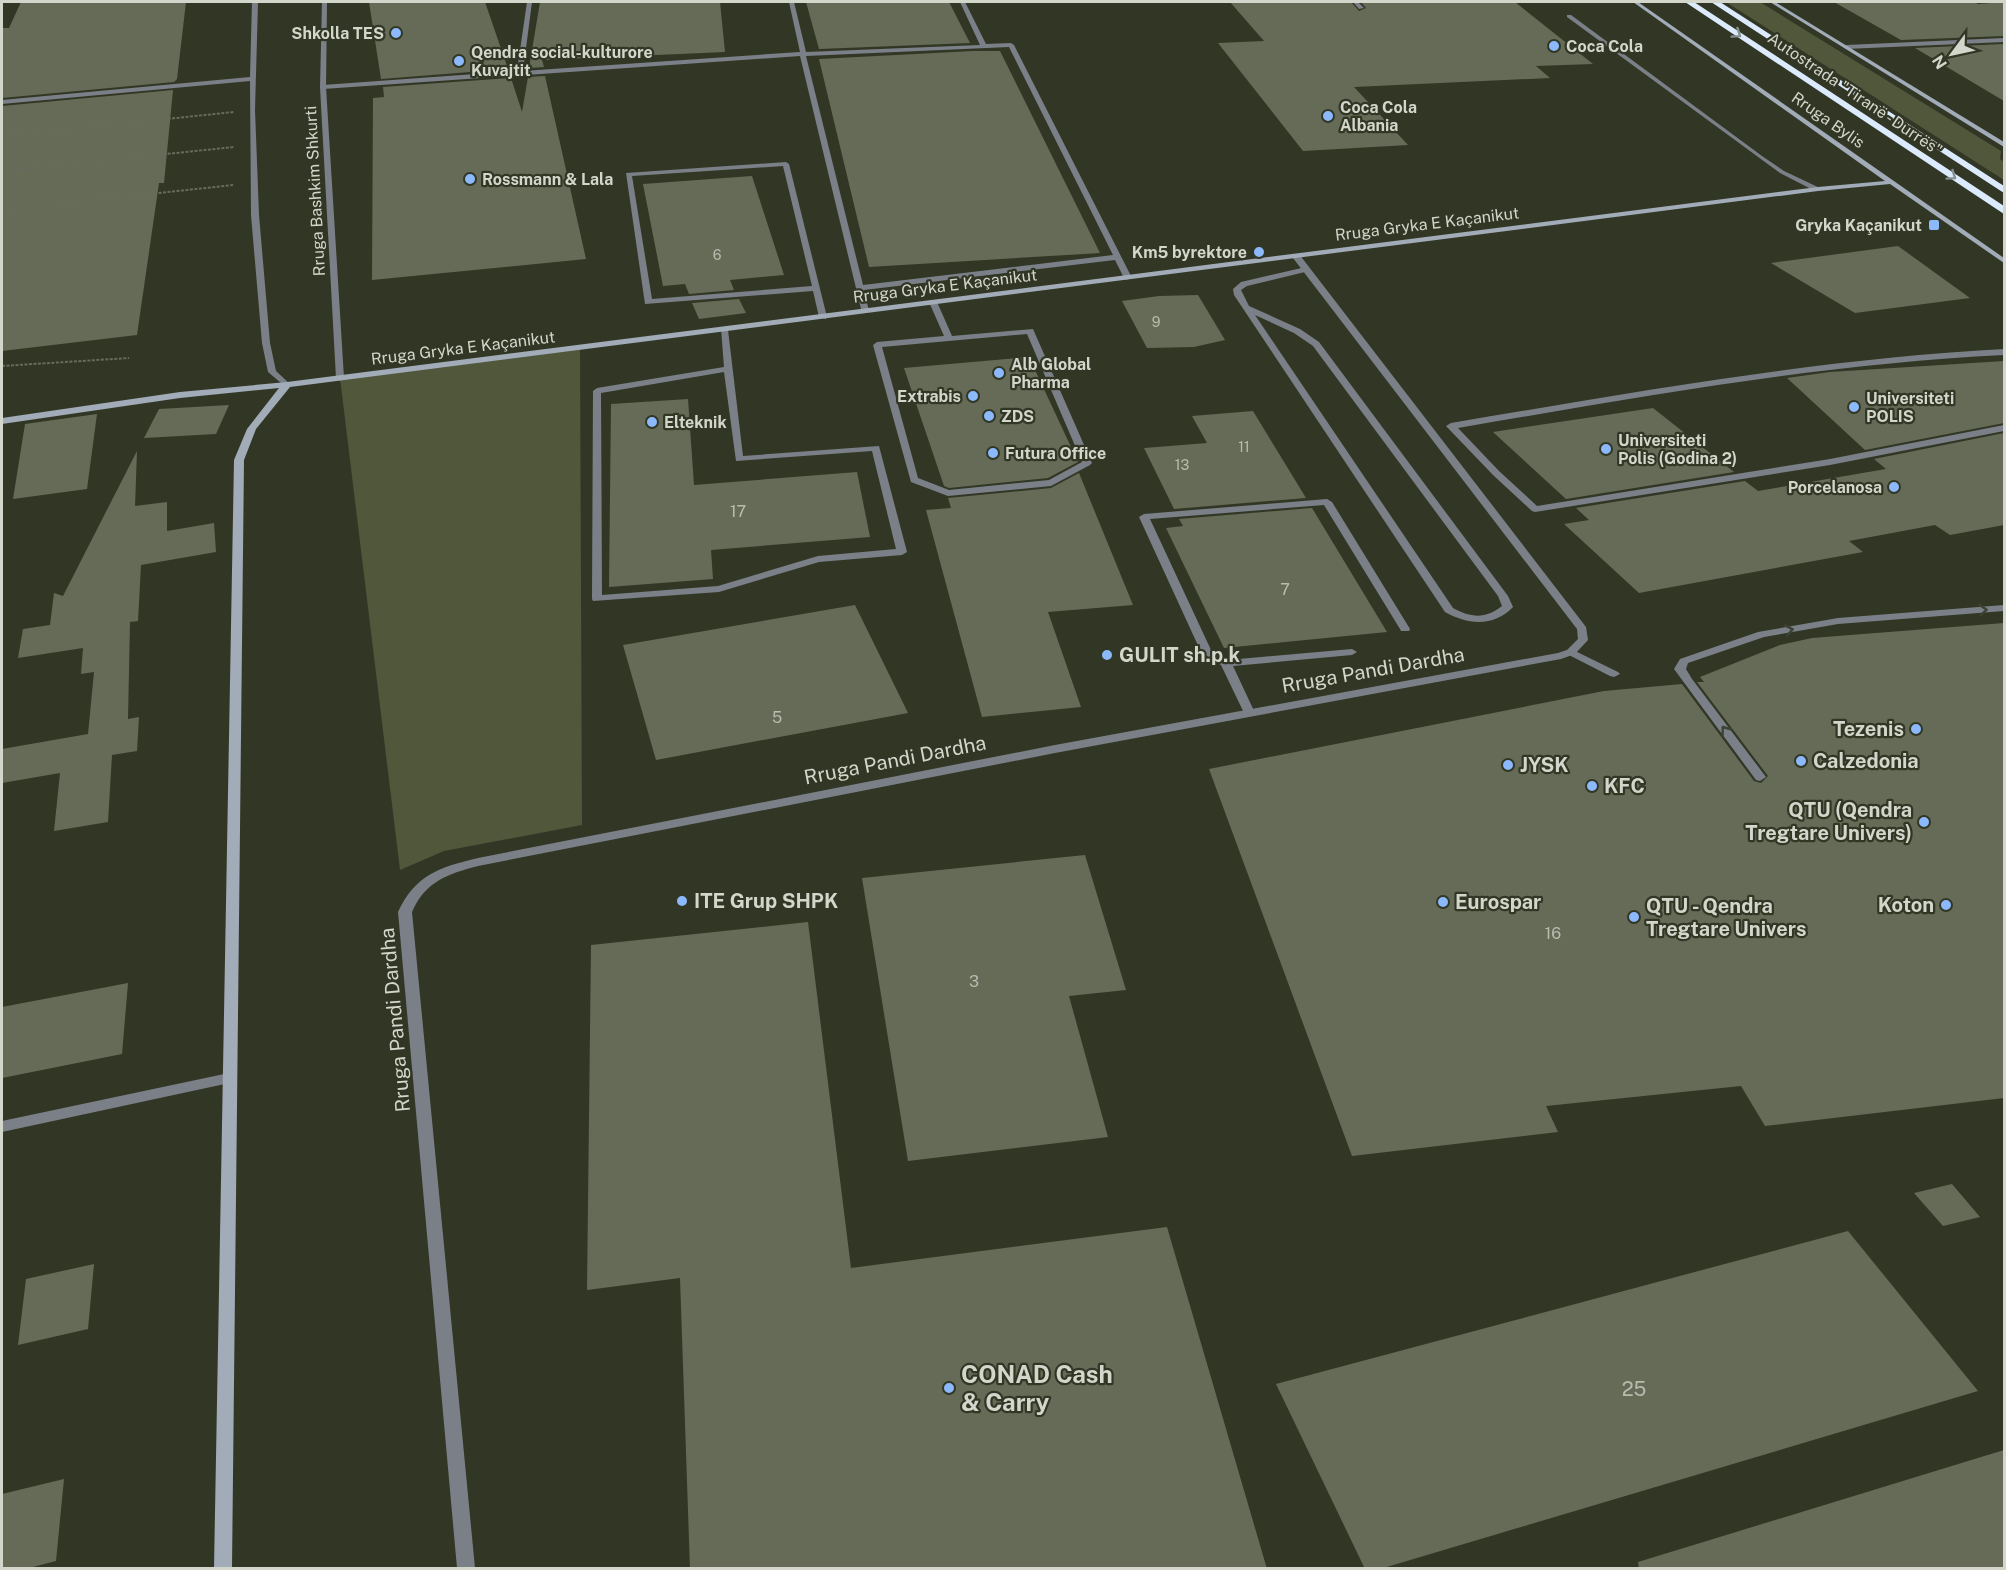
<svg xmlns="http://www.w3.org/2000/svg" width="2006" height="1570" viewBox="0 0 2006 1570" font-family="'Public Sans',sans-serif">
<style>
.green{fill:#50573b}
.building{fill:#666b58}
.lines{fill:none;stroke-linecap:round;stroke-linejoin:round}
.path{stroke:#676b5c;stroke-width:2;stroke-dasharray:3 1.5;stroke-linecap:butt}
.lane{fill:#7b8088;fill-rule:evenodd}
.street{fill:#7b8088;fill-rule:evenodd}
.secondary{fill:#a2abb8;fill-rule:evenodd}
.highway{fill:#dceafd;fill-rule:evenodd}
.oneway{stroke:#879091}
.oneway2{stroke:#3d4234}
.poi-dot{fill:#8bb9fc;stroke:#323725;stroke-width:2}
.labels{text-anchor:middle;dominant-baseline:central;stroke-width:4.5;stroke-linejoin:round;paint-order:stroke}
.far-number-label{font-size:14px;fill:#b8bbae}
.far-poi-label{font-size:16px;font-weight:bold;fill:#d3d6cb;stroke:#323725;text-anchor:start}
.far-street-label{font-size:16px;fill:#d3d6cb;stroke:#323725}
.number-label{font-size:16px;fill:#b8bbae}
.poi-label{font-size:20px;font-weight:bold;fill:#d3d6cb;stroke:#323725;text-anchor:start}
.street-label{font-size:20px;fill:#d3d6cb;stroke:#323725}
.near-number-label{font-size:20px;fill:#b8bbae}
.near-poi-label{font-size:24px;font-weight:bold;fill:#d3d6cb;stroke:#323725;text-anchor:start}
</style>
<rect width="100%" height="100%" fill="#323725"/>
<path class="green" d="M1726,2H1760L2001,151L2000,159L2004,162V180Z
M580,348L582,825L444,851L400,870L340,378Z"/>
<path class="building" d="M21,2H186L177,79L174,82L2,98V28H9Z
M369,2H485L508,69L381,79Z
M540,2H720L725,52L542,60L544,67L529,68Z
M806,2H949L970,43L819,49Z
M1230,2H1351L1359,11L1366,8L1361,2H1515L1593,64L1536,66L1550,78L1354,87L1408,145L1303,151L1218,43L1264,41Z
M1834,2H1974L1978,4L2004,2V36L1901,40Z
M2004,44V101L1915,48Z
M973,51H1000L1100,253L869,267L819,59Z
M545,76L586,259L372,280L373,98L384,97L383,87L511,78L522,112L528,77Z
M173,90L164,183H159L137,335L2,351V106Z
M752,176L784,275L730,280L734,290L689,294L685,284L663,286L643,184Z
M1898,246L1970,298L1855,313L1771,263Z
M1198,295L1225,340L1194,347L1147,348L1122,301L1159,296Z
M739,299L746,313L699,319L692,303Z
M1029,357L1078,462L1048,478L949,488L944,486L904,368Z
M2004,361V423L1865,450L1787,378L1830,372Z
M688,399L694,485L857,472L870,537L711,550L713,579L609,587L611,404Z
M229,405L216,434L144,438L159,409Z
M1653,408L1734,472L1566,499L1493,432Z
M1253,411L1306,498L1174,509L1144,448L1207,443L1192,416Z
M97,414L87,489L13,499L25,424Z
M2004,433V525L1950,535L1935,525L1849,541L1863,552L1639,593L1564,524L1589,520L1576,508L1745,481L1758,491L1886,469L1874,459Z
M137,451L135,506L167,502V531L214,523L216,552L141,565L138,621L130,622L128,719L139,717L137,751L112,755L108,822L54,831L60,773L2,783V749L88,734L94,672L81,674L83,648L18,658L23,629L50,625L54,593L63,596Z
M1079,473L1133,605L1048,612L1081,707L982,717L926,510L951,508L948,498L1051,488Z
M1312,508L1387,632L1224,648L1166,528L1183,526L1179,519Z
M855,605L908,713L656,760L623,645Z
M2004,623V1098L1765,1126L1741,1086L1546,1106L1558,1132L1352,1156L1209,769L1604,691L1682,684L1754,781L1761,783L1768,776L1697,682H1704L1700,677L1780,645L1812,638Z
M1085,855L1126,990L1069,996L1108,1137L908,1161L862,878Z
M808,922L851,1268L1167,1227L1267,1569H690L680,1278L587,1290L591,945Z
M128,983L122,1054L2,1078V1007Z
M1952,1184L1980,1217L1943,1226L1914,1193Z
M1848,1231L1978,1391L1380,1569H1365L1276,1384Z
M94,1264L88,1329L18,1345L26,1279Z
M2004,1450V1569H1639L1638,1562Z
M64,1479L56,1561L25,1569H2V1494Z"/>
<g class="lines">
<path class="path" d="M2,136L234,112
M2,171L234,147
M2,210L233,185
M2,366L129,358"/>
<path class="lane" d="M527,2H532L523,71L800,52L789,2H794L806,52L980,45L960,2H965L986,44L1011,43L1014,45L1132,278L1125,280L1115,260L864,290L869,311L862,313L800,56L323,89L320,87L323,85L517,71ZM1009,47L1113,255L863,285L806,56Z
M1353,2H1358L1364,8L1359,9Z
M1567,15H1571L1762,156L1784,171L1822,189L1815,191L1780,173L1567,17Z
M2004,38V42L1846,49L1843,47L1846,45Z
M786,162L789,164L827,317L826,319L819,317L813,291L645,304L626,173ZM783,166L812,286L652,299L632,176Z
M1306,267H1309V271L1247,286L1241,290L1249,306L1300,329L1319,342L1508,596L1513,607C1494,627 1468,625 1445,612L1234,295L1233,289L1241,282ZM1255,315L1294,333L1313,346L1498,596L1502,606C1486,619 1471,618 1453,608Z
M930,300L937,302L952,336L1033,329L1092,463L1090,465L1051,486L948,496L911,482L873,345L877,342L944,336L929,302ZM1027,334L1082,462L1049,480L949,490L918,478L882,347Z
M721,328L728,330L743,456L879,446L907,552L902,555L819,562L719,592L593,601L592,599L593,391L597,388L724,367ZM724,372L736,461L872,451L896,549L818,556L718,586L602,595L601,393Z
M2004,349V355C1819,364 1640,397 1458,428L1499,471L1537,506L1830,459L2004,425V431L1830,465L1535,512L1532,511L1493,475L1446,426L1451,423C1635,392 1817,359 2004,349Z
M1327,499L1332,502L1410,629L1409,631H1401L1400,629L1324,505L1150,519L1211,650L1228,660L1352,649L1357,652L1352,655L1233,666L1255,713L1253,715H1245L1221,665L1201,652L1139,517L1144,514Z
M2004,605V611L1838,624L1764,637L1688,663L1686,669L1692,679L1766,777L1760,781L1756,780L1674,669L1680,659L1758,632L1838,618Z
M1571,649L1618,672L1620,674L1614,677L1610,676L1567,654L1566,652L1567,650Z
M229,1073L234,1074L236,1078L234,1082L2,1132V1121Z"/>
<path class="street" d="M252,2H258L255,110L259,215L270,343L276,371L291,385L287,388L268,372L262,343L251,215L250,81L2,104V100L250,77Z
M322,2H327L326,87L344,378L340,381L336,378L320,87Z
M1293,254H1299L1586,627L1588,640L1575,654L1561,659L1055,753L478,866C447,874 425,882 412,912L475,1568H457L398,912C415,875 440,867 478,858L1055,745L1558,653L1567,650L1578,639L1577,629L1293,258Z"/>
<path class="secondary" d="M1633,2H1638L2004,258V263L1890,184L1818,191L290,387L256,429L244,460L232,1568H214L234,460L247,429L279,388L180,398L2,424V418L180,392L287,382L1818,187L1885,181Z
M1770,2H1775L2004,142V147Z"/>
<path class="highway" d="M1685,2H1694L2004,206V214Z
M1711,2H1720L2004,186V193Z"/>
</g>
<defs><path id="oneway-chevron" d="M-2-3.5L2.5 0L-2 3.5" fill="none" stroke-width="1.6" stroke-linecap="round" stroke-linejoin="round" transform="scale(1.5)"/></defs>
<g class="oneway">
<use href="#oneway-chevron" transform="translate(1737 34) rotate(34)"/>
<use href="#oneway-chevron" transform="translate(1952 176) rotate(34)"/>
</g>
<g class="oneway2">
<use href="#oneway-chevron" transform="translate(1983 610) rotate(-5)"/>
<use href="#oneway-chevron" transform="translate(1789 630) rotate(-10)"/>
<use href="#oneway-chevron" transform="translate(1725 730) rotate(-127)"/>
</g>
<g class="poi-dot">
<circle cx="396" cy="33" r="6"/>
<circle cx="1554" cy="46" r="6"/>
<circle cx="459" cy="61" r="6"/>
<circle cx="1328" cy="116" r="6"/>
<circle cx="470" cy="179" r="6"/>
<rect x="1928" y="219" width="12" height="12" rx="3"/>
<circle cx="1259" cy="252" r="6"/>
<circle cx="999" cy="373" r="6"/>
<circle cx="973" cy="396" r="6"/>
<circle cx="1854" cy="407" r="6"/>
<circle cx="989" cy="416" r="6"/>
<circle cx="652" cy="422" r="6"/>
<circle cx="1606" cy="449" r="6"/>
<circle cx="993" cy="453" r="6"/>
<circle cx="1894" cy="487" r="6"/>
<circle cx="1107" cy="655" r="6"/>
<circle cx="1916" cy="729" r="6"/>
<circle cx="1801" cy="761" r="6"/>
<circle cx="1508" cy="765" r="6"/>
<circle cx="1592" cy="786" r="6"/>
<circle cx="1924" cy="822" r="6"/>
<circle cx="682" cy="901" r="6"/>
<circle cx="1443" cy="902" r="6"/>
<circle cx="1946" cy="905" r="6"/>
<circle cx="1634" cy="917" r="6"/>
<circle cx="949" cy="1388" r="6"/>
</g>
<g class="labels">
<g class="far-number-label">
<text x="717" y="255">6</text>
<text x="1156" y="322">9</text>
<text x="1244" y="447">11</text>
<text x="1182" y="465">13</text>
</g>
<g class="far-poi-label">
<text x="384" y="33" text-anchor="end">Shkolla TES</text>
<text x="1566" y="46">Coca Cola</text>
<text x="471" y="52">Qendra social-kulturore<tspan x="471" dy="18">Kuvajtit</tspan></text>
<text x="1340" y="107">Coca Cola<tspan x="1340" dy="18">Albania</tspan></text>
<text x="482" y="179">Rossmann &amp; Lala</text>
<text x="1922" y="225" text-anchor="end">Gryka Kaçanikut</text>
<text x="1247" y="252" text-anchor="end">Km5 byrektore</text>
<text x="1011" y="364">Alb Global<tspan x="1011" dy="18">Pharma</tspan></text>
<text x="961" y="396" text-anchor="end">Extrabis</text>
<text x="1866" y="398">Universiteti<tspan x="1866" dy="18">POLIS</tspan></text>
<text x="1001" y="416">ZDS</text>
<text x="664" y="422">Elteknik</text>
<text x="1618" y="440">Universiteti<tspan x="1618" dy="18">Polis (Godina 2)</tspan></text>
<text x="1005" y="453">Futura Office</text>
<text x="1882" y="487" text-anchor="end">Porcelanosa</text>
</g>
<g class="far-street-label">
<text transform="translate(1855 94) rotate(34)">Autostrada "Tiranë - Durrës"</text>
<text transform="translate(1828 120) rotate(35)">Rruga Bylis</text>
<text transform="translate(315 191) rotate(-93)">Rruga Bashkim Shkurti</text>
<text transform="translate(1427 224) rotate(-7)">Rruga Gryka E Kaçanikut</text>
<text transform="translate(945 286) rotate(-7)">Rruga Gryka E Kaçanikut</text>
<text transform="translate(463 348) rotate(-7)">Rruga Gryka E Kaçanikut</text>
</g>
<g class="number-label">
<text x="738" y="511">17</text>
<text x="1285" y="589">7</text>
<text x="777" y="717">5</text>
<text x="1553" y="933">16</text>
<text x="974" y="981">3</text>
</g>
<g class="poi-label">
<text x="1119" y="655">GULIT sh.p.k</text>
<text x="1904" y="729" text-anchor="end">Tezenis</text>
<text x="1813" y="761">Calzedonia</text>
<text x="1520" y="765">JYSK</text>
<text x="1604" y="786">KFC</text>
<text x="1912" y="810" text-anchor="end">QTU (Qendra<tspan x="1912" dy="23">Tregtare Univers)</tspan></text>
<text x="694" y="901">ITE Grup SHPK</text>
<text x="1455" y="902">Eurospar</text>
<text x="1934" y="905" text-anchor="end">Koton</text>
<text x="1646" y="906">QTU - Qendra<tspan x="1646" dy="23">Tregtare Univers</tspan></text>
</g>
<g class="street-label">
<text transform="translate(1373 670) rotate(-10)">Rruga Pandi Dardha</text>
<text transform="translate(895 760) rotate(-11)">Rruga Pandi Dardha</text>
<text transform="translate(395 1020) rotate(-95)">Rruga Pandi Dardha</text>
</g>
<g class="near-number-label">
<text x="1634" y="1389">25</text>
</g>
<g class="near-poi-label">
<text x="961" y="1374">CONAD Cash<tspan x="961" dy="28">&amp; Carry</tspan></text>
</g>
</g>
<rect width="2006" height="1570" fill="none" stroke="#d3d6cb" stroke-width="6"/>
<g transform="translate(1952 54) rotate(237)" stroke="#323725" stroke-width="4.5" paint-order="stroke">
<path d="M0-4.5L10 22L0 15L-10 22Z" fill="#d3d6cb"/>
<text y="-9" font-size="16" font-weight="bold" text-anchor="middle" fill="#d3d6cb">N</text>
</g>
</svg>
